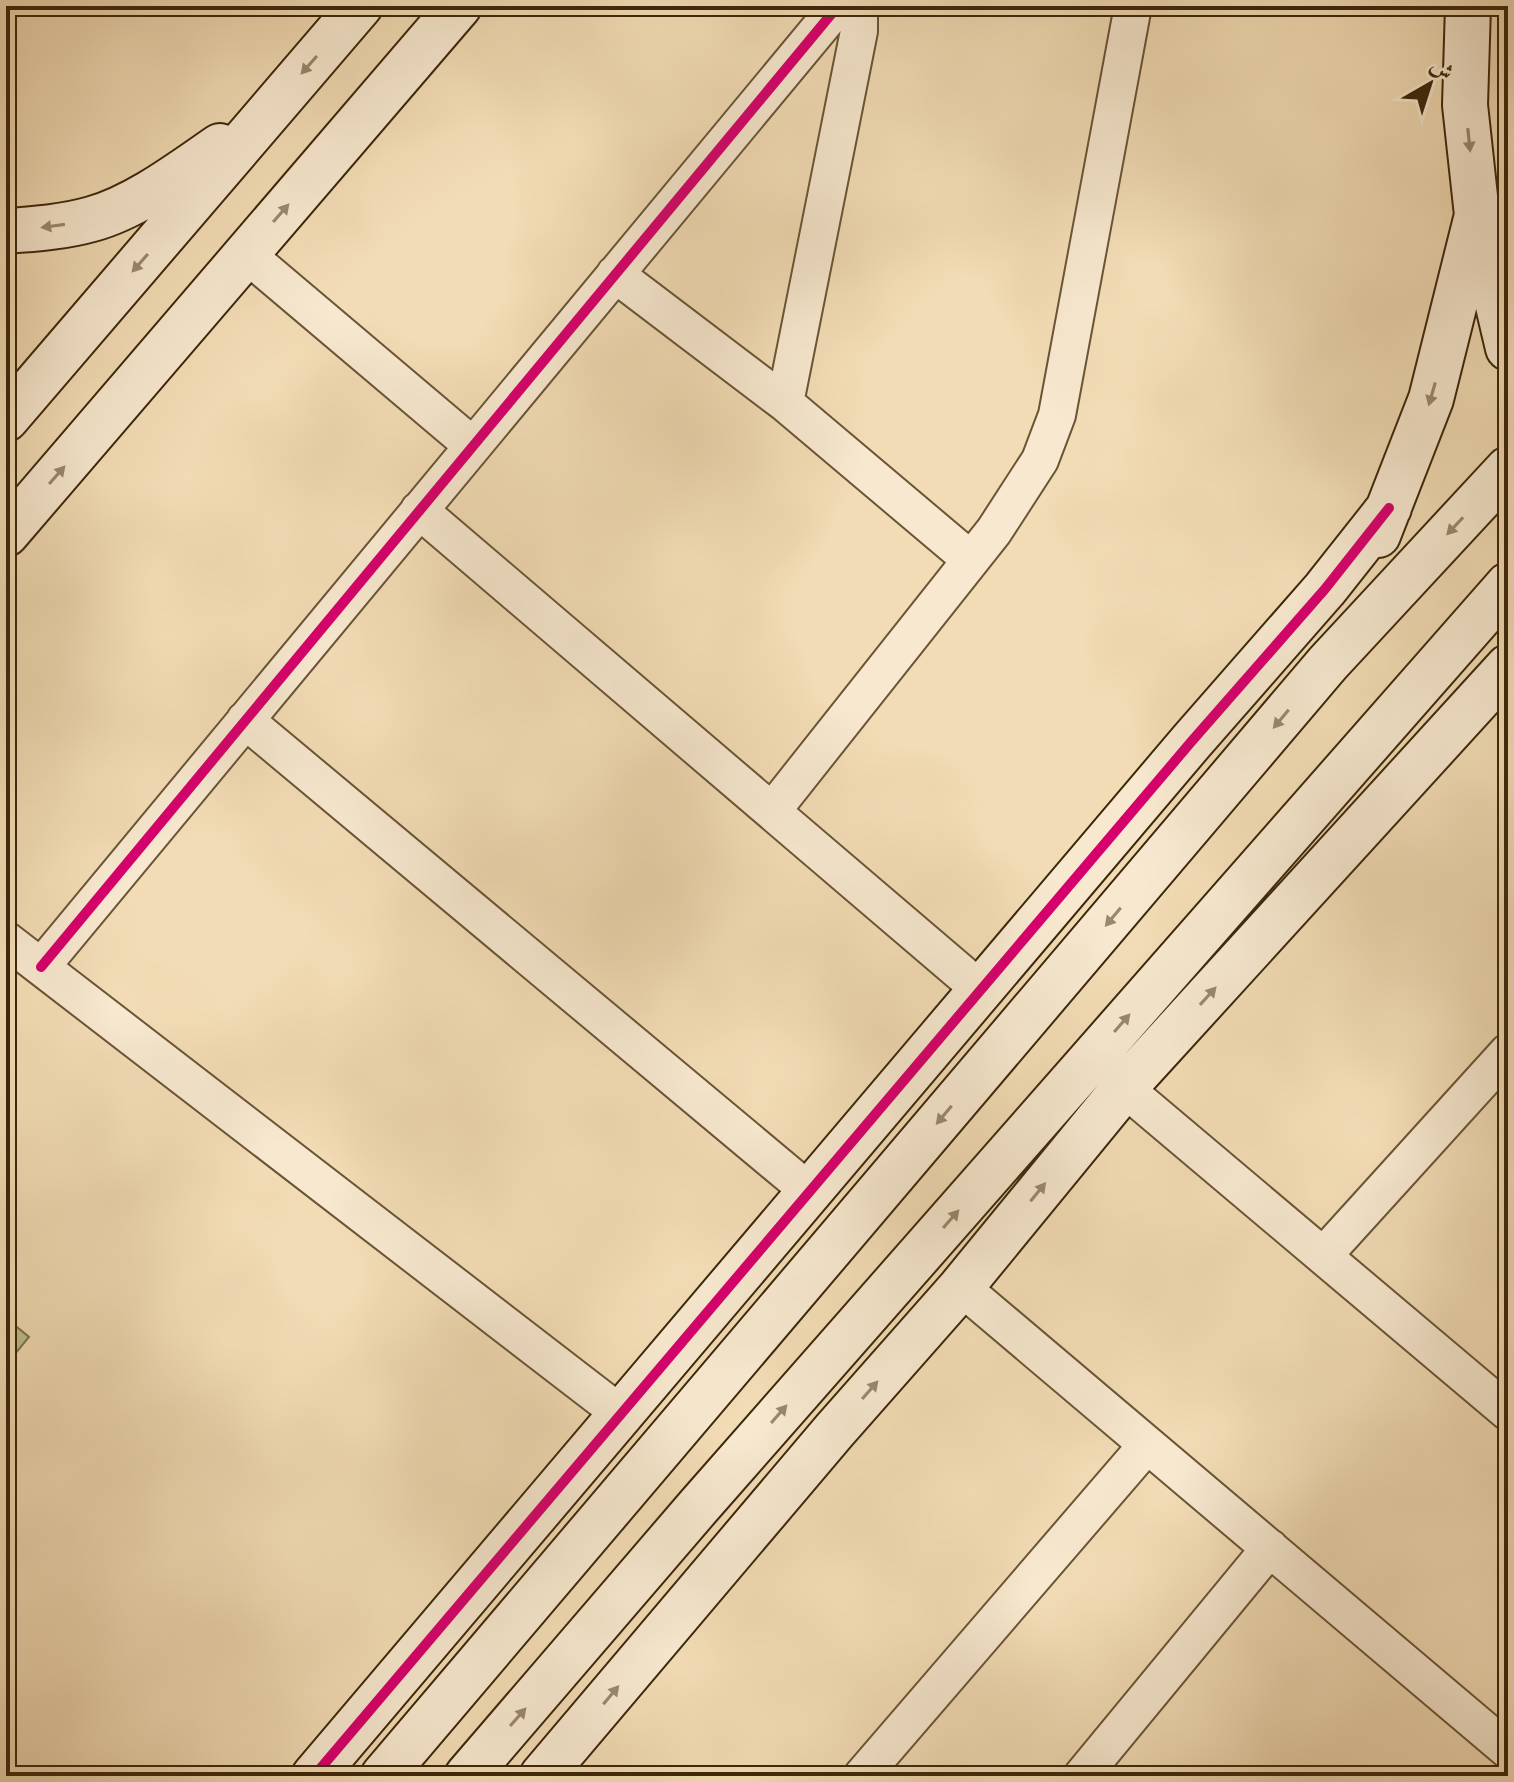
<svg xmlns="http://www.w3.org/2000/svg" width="1514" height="1782" viewBox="0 0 1514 1782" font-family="Vollkorn,Amiri,serif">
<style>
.green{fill:#bcc08d;stroke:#7c744c;stroke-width:2}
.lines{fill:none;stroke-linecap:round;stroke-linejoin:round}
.street-casing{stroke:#6a5435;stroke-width:40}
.secondary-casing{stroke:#3c270a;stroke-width:48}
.street{stroke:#f7e8cf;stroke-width:36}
.secondary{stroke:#f7e8cf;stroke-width:44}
.cycleway-casing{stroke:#f7e8cf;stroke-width:15}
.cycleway{stroke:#d6006c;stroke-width:10}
.oneway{fill:#9a886c}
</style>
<rect width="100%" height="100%" fill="#f2dcb5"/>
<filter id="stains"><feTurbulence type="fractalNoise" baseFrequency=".0025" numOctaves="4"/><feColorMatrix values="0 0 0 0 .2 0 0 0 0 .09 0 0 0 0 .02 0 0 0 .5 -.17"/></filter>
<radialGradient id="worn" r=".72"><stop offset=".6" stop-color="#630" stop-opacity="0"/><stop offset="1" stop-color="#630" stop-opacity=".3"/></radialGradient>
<path class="green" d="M6,1318L29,1337L6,1365Z"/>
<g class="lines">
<defs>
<path id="street" d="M859,6V31L785,403L971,560
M246,254L473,446
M615,274L785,403
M419,510L981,990
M245,720L810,1192
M772,811L994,531L1040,460L1057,415L1133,6
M6,940L621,1414
M41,967L838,6
M1124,1088L1508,1412
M1323,1256L1508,1052
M961,1287L1508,1750
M862,1776L1147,1445
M1082,1776L1270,1548"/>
<path id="secondary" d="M1479,225L1508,348
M6,231C35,229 64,227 92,219C136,207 182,172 220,146
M6,419L360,6
M6,534L459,6
M1378,535L1431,399L1477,215L1465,105L1468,6
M314,1776L1191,742L1325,589L1389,508
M383,1776L1328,663L1508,469
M467,1776L698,1507L1508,585
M542,1776L834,1431L961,1287L1124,1088L1508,667"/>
</defs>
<use href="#street" class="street-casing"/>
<use href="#secondary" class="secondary-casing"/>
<use href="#street" class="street"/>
<use href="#secondary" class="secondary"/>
<defs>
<path id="cycleway" d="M41,967L838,6
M314,1776L1191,742L1325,589L1389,508"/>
</defs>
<use href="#cycleway" class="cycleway-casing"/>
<use href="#cycleway" class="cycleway"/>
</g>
<defs><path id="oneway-solid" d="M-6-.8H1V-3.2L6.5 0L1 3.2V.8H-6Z" transform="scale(2)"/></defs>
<g class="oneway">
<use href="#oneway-solid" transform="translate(309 65) rotate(131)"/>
<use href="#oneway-solid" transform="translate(1469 140) rotate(84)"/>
<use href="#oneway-solid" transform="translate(281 213) rotate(-49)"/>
<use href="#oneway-solid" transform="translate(53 226) rotate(172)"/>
<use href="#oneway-solid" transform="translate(140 263) rotate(131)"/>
<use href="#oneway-solid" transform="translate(1432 394) rotate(106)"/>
<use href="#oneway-solid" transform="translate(57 475) rotate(-49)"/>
<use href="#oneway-solid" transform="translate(1455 526) rotate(133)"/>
<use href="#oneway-solid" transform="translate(1281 719) rotate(130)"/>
<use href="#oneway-solid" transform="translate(1113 917) rotate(130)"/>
<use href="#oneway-solid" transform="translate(1208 996) rotate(-48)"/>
<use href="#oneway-solid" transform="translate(1122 1023) rotate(-49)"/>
<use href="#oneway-solid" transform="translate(944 1115) rotate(130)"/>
<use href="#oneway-solid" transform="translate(1038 1192) rotate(-51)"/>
<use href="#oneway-solid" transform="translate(951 1219) rotate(-49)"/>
<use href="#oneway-solid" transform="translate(870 1390) rotate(-49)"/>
<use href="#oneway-solid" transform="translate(779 1414) rotate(-49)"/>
<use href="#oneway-solid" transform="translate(611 1695) rotate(-50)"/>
<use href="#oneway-solid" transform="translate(518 1717) rotate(-49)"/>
</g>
<rect width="1514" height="1782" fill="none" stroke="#f2dcb5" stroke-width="32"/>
<rect x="8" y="8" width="1498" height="1766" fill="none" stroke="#3c270a" stroke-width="4"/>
<rect x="16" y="16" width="1482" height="1750" fill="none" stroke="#3c270a" stroke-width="2"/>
<g transform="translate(1430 84) rotate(39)" stroke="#f7e8cf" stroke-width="6" paint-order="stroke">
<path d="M0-6L14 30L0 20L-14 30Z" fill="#3c270a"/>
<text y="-12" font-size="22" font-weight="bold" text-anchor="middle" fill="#3c270a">ش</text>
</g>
<rect width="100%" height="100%" filter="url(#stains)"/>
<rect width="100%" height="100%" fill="url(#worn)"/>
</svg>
